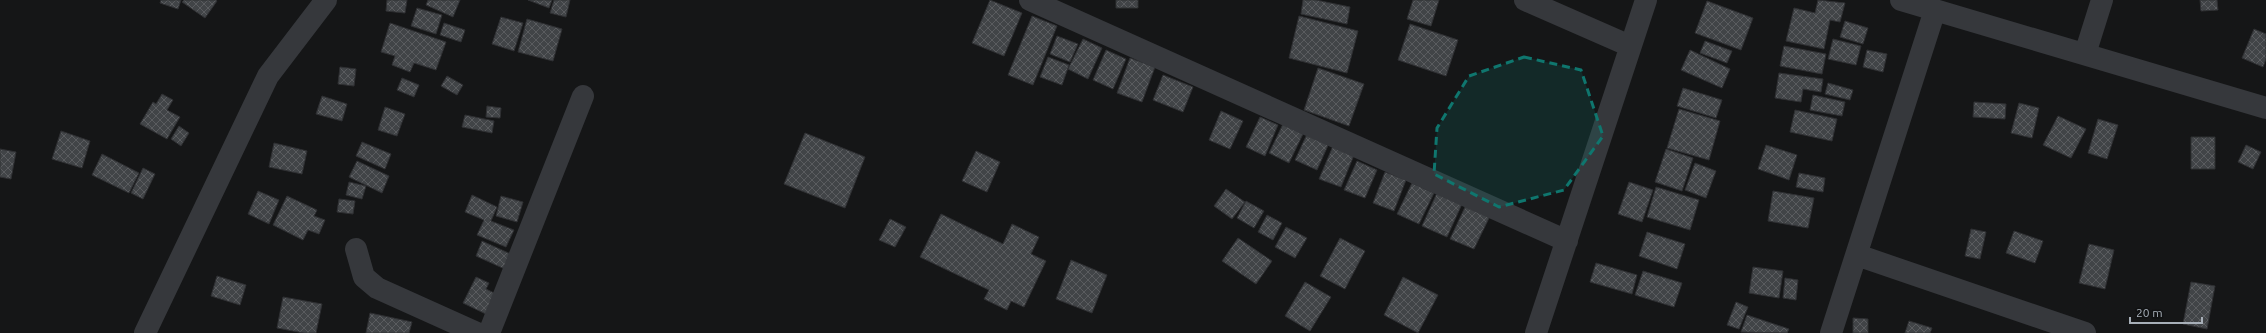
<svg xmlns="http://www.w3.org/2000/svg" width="2266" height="333" viewBox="0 0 2266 333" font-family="Ubuntu,sans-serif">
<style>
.building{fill:url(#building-cross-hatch);stroke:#2f3033}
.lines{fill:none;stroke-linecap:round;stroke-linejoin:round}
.street{stroke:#36383c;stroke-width:22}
.marked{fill:#0f766e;fill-opacity:0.2;stroke:#0f766e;stroke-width:3;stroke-dasharray:8 5;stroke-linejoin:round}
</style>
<defs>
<pattern id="building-cross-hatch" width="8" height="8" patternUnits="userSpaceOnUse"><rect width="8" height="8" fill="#414447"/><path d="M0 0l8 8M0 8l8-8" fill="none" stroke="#5a5c5f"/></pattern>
</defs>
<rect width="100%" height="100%" fill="#151617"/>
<path class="building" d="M161,0H181L178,9L160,3Z
M184,0H216L217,1L205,18L182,2Z
M387,0H407L405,13L386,11Z
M428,0H460L453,17L426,5Z
M528,0H552L549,8Z
M554,0H570L566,17L550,13Z
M990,0L1022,13L1004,56L972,43Z
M1116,0H1138V8H1116Z
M1303,0H1316L1350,7L1347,24L1301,14Z
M1413,0H1439L1431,26L1407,19Z
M1818,0L1845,3L1840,22L1830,20L1824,49L1786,41L1794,8L1815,13Z
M2200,0H2217L2218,10L2201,11Z
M1707,1L1753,18L1741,50L1695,33Z
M417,8L442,15L436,34L411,26Z
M1032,16L1057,26L1033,85L1008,75Z
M1299,16L1358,31L1347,73L1289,58Z
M501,17L523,23L514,51L492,44Z
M527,19L562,29L553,61L518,52Z
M1845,21L1868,28L1863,44L1840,37Z
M390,23L446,42L436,70L414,63L410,72L392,65L395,56L381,52Z
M444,23L465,30L461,42L440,35Z
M1410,24L1458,40L1446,76L1398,60Z
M2254,29L2266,34V59L2263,67L2242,58Z
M1057,36L1078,44L1070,62L1050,54Z
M1083,39L1102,48L1088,79L1068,69Z
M1833,39L1861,46L1856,65L1828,59Z
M1705,41L1732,51L1727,63L1700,53Z
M1784,46L1826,54L1822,74L1780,66Z
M1106,50L1126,59L1113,89L1093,80Z
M1690,50L1730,69L1722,88L1681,70Z
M1867,50L1887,54L1883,72L1863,67Z
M1048,57L1069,65L1062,85L1040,77Z
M1130,58L1155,67L1142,102L1117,93Z
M340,67L356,69L354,86L338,84Z
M1318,68L1364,84L1349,126L1304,110Z
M1779,73L1823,79L1821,92L1803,89L1801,102L1775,98Z
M1163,75L1193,87L1183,112L1153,100Z
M447,76L463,85L457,95L441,86Z
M402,78L419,85L414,97L397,90Z
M1828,83L1853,90L1850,100L1825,94Z
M1683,88L1722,100L1716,118L1677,106Z
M162,94L173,100L167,110L180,117L167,139L140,124L153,102L156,104Z
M1813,95L1845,102L1842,116L1810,110Z
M322,96L347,104L342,121L316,114Z
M1974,102L2006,104L2005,119L1973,117Z
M2019,103L2039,108L2032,138L2011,133Z
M487,106L501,108L500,118L486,117Z
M385,107L405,114L397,136L378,130Z
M1679,109L1720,121L1709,160L1667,148Z
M1795,110L1837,119L1832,141L1790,132Z
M1221,111L1243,121L1230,149L1209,140Z
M465,115L494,121L492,133L462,127Z
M2058,116L2086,129L2071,158L2043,145Z
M1260,117L1278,125L1265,156L1246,147Z
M2098,119L2118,125L2107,159L2088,153Z
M1283,124L1303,134L1289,163L1269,153Z
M179,126L189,133L181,146L171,139Z
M61,131L90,141L82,168L52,159Z
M1308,132L1330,141L1317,170L1295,160Z
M805,133L865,157L845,208L784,184Z
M2191,137H2215V169H2191Z
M362,142L391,154L385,169L356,156Z
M274,143L307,151L302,174L269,167Z
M1766,145L1797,155L1789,180L1758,169Z
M2246,145L2261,152L2253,169L2238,162Z
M1333,146L1354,155L1341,187L1319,179Z
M0,149L16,152L11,179L0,177Z
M1666,149L1693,158L1682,191L1655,182Z
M976,151L1000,162L987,192L962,181Z
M102,154L139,173L129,193L92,175Z
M357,161L389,176L382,193L349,177Z
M1357,161L1377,170L1365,198L1344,190Z
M1695,163L1716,171L1706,198L1685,190Z
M143,168L155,174L143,199L131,193Z
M1385,172L1406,180L1394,211L1373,203Z
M1799,173L1825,178L1823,192L1796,187Z
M349,182L366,186L362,199L346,195Z
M1629,182L1653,190L1642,222L1618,214Z
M1412,183L1434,193L1419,224L1397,214Z
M1656,187L1699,200L1690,230L1647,217Z
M1226,189L1245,202L1232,219L1214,206Z
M258,191L279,200L269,224L248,214Z
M1773,191L1814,198L1808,228L1768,221Z
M1437,193L1462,204L1447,237L1422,226Z
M472,195L497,207L491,221L514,230L506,247L477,235L484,220L465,212Z
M287,196L317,210L314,216L325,220L319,234L308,230L303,240L273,225Z
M501,196L523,202L517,222L496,216Z
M339,199L355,201L353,214L337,212Z
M1246,201L1264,211L1254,228L1237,218Z
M1466,205L1490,216L1474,249L1450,239Z
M941,214L1003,244L1012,224L1039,237L1031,254L1046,261L1024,307L1011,301L1007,310L984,299L989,290L920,257Z
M1267,215L1282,223L1273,240L1258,232Z
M890,219L906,227L895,247L879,240Z
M1286,227L1307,238L1295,258L1275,247Z
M1971,229L1986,232L1980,259L1965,256Z
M2014,231L2043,241L2035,263L2006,253Z
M1647,232L1685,244L1677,269L1639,256Z
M1238,238L1272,261L1256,284L1222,261Z
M1340,238L1365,251L1345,289L1320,276Z
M482,241L513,255L507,270L476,256Z
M2089,244L2114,250L2105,289L2079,283Z
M1071,260L1107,275L1092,313L1056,299Z
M1596,263L1637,275L1632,294L1590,282Z
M1753,267L1783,271L1779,298L1749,293Z
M1643,271L1682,283L1674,307L1635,295Z
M217,276L246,285L240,305L211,296Z
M476,277L489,283L486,289L500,296L490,316L463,303Z
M1403,277L1438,295L1418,333L1384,315Z
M1785,278L1798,280L1796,300L1783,298Z
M1305,282L1331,297L1310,331L1285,316Z
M2191,282L2215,286L2207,329L2183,324Z
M283,297L322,304L316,333H304L277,328Z
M1736,302L1748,307L1739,329L1727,325Z
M370,313L412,322L409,333H366Z
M1747,315L1789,329L1787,333L1741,332Z
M1853,318L1868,319V333H1853Z
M1909,321L1932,328L1930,333H1905Z"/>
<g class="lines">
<path class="street" d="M1030,0L1567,241
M1525,0L1630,46
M1901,0L2266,108
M2085,54L2102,0
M356,249L364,277L377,288L477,333
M1857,255L2085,333
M145,333L268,76L326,0
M489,333L583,96
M1536,333L1646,0
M1831,333L1935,10"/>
</g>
<path class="marked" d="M1524,57L1581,70L1603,136L1564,190L1499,207L1434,174L1437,128L1469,76Z"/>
<path d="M2130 317v6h72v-6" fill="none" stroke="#a7afb8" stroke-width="2"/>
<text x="2136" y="317" font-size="12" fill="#a7afb8" stroke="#101112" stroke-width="3" paint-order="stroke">20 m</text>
</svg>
